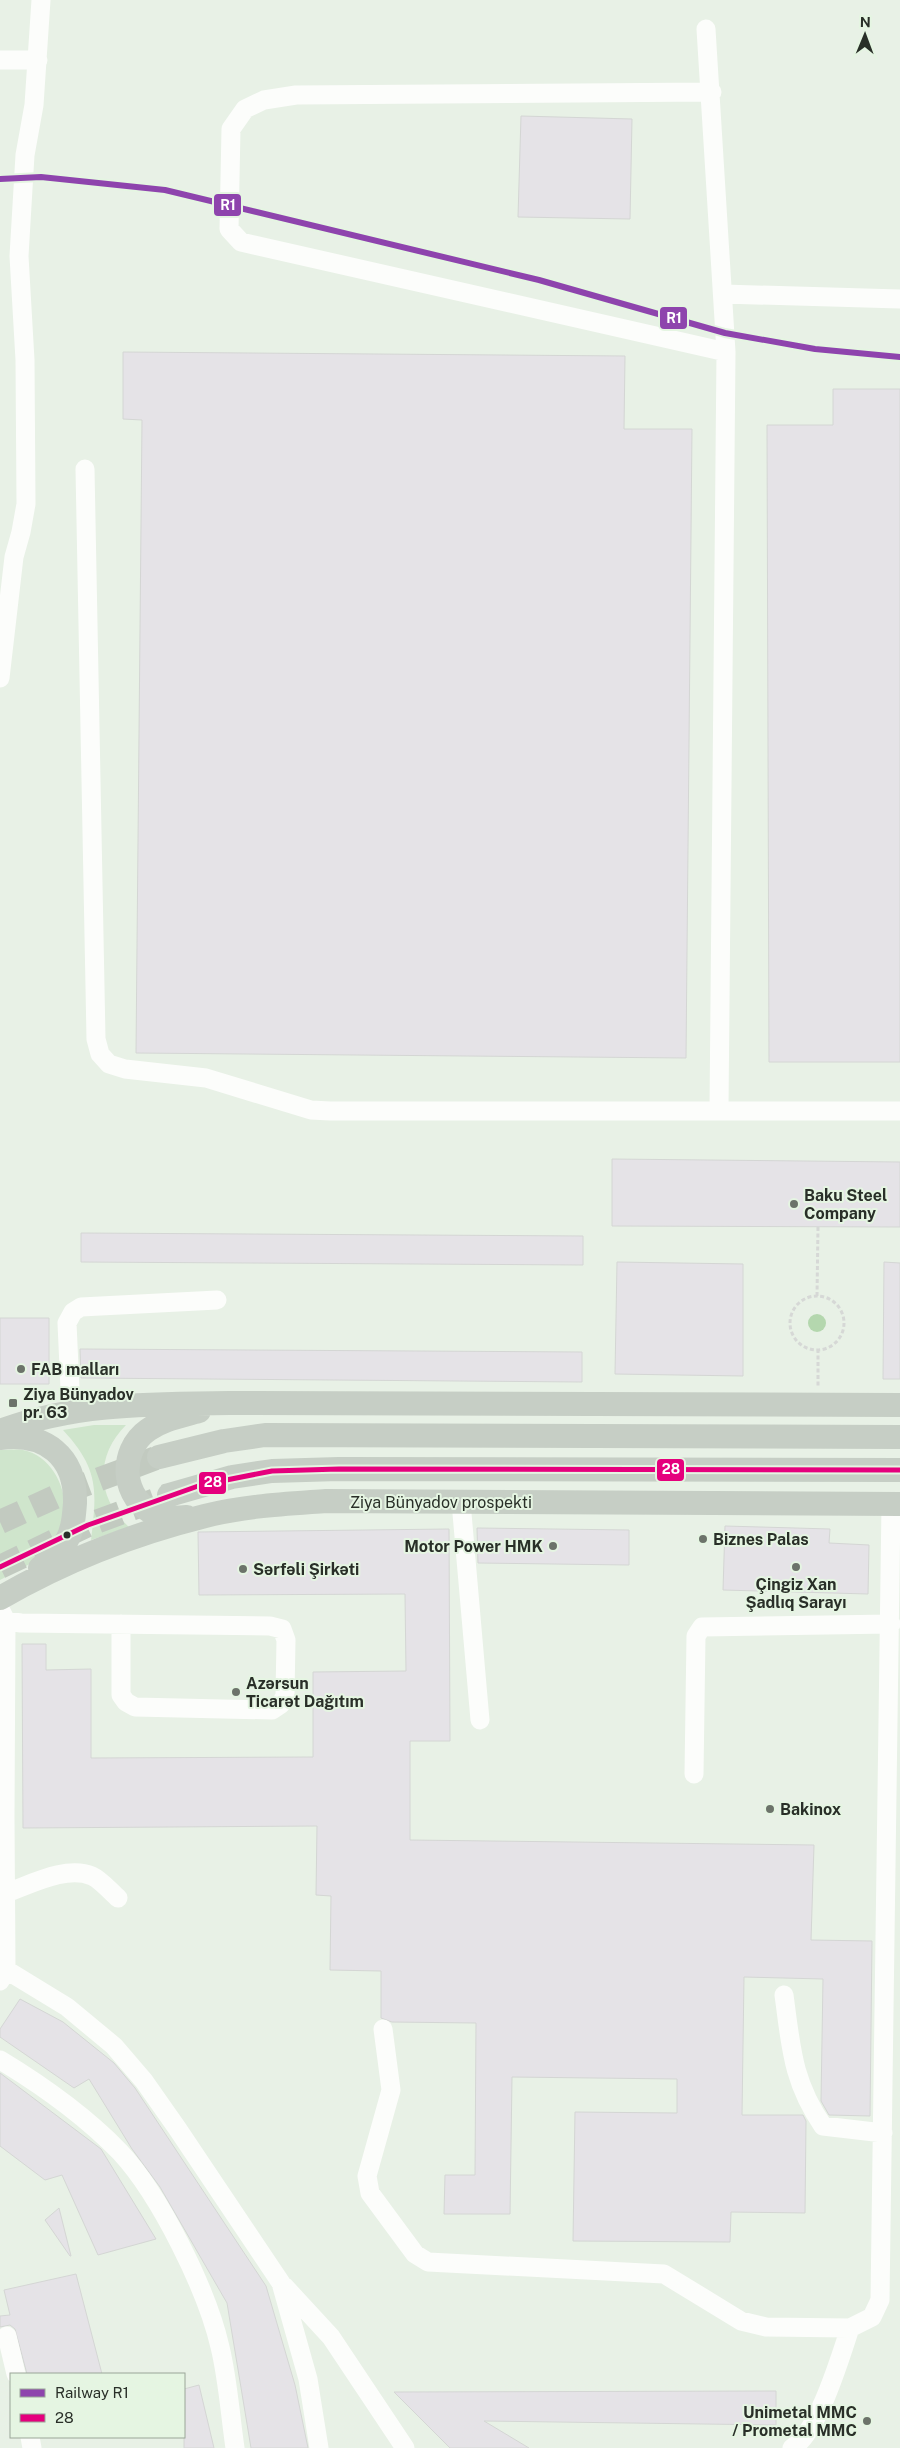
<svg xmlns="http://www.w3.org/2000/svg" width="900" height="2448" viewBox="0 0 900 2448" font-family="'Public Sans',sans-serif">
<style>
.green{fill:#cfe5cc}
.water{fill:#b4d7ae}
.building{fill:#e5e3e7;stroke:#d4d6d4}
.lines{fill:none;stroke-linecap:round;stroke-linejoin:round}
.major-tunnel{stroke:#c2cac0;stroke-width:24;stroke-dasharray:24 12;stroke-linecap:butt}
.path{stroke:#d6d8d6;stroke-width:3;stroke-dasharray:4 2.5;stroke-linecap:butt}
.minor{stroke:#fcfdfb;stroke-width:19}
.major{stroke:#c6cec5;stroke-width:24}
.bus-1-casing{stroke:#e5f5e2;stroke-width:9}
.bus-1{stroke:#e5007d;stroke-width:5}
.rail-1-casing{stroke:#e5f5e2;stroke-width:10}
.rail-1{stroke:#8e44ad;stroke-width:6}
.poi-dot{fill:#6c736a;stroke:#e5f5e2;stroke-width:2}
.bus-dot{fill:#292f28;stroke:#e5f5e2;stroke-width:2}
.labels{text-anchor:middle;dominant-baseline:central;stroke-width:4;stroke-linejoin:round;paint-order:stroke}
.poi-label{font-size:16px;font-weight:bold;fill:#292f28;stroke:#e5f5e2;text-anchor:start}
.street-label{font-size:16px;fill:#292f28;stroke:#e5f5e2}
.line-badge{stroke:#e5f5e2;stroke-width:2}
.badge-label{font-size:14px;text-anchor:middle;font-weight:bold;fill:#fff}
</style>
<rect width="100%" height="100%" fill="#e8f1e6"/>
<path class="green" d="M94,1425H126C95,1456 96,1498 129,1527L91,1540C97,1490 99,1469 63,1430Z
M0,1450C7,1450 16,1449 23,1450C54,1456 70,1494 64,1523C62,1529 56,1538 53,1543C41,1561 18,1570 0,1580Z"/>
<path class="water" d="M808 1323a9 9 0 1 1 18 0a9 9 0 1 1-18 0Z"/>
<path class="building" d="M521,116L632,119L630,219L518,217Z
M123,352L625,356L624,429H692L686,1058L136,1053L142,420L123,419Z
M833,389H900V1062H769L767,425H833Z
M612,1159L900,1162V1227L612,1226Z
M81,1233L583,1236V1265L81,1262Z
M617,1262L743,1264V1376L615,1374Z
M884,1262L900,1263V1379H883Z
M0,1318H49V1384H0Z
M80,1349L582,1352V1382L81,1378Z
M725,1526L830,1529L829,1543L869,1545L868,1594L723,1590Z
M477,1528L629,1530V1565L478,1563Z
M449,1529L450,1741H410V1840L814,1845L811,1940L872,1941L870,2116L829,2115L821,2101L823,1979L744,1977L742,2115H803L806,2121L805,2213L731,2212L730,2242L573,2241L575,2112L677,2113V2079L512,2077L510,2214H444L445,2175H475L476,2023L392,2022L381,2018V1971L330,1970L331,1896L316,1895L317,1826L23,1828L22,1644H46V1670L91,1669V1758L313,1757V1672L406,1671L405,1594L199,1595L198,1532Z
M20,1999L63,2022L114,2063L135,2088L266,2286L295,2385L308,2448H251L227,2303L160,2187L132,2149L89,2079L74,2088L0,2037V2029Z
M0,2073L101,2149L156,2239L98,2255L62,2175L45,2180L0,2146Z
M59,2208L71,2256H70L45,2220Z
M76,2274L102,2374H27L15,2329L10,2325L0,2327V2316L10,2315L4,2290Z
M199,2385L214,2448H184V2389Z
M776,2391V2425L484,2421L529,2448H450L394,2392Z"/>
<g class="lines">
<path class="major-tunnel" d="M0,1522L73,1489L159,1457
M0,1567L88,1525L169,1495"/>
<path class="path" d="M817,1296L818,1227
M790 1323a27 27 0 1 1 54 0a27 27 0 1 1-54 0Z
M818,1349V1386"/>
<path class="minor" d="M706,29L726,352L719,1109
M0,60H38
M712,92L296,95L264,100L245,109L231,129L229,229L241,242L726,352
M723,294L900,299
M85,469L96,1039L100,1054L109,1064L125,1069L206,1078L311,1110L330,1111H900
M0,678L14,557L21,532L26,504L25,360L19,256L25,155L34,105L41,0
M71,1411L67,1323L73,1312L81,1307L217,1300
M461,1502L480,1720
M6,1621L21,1623L270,1626L282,1629L286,1640L285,1695L281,1704L272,1710L135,1707L126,1702L121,1695V1624
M694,1774L696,1636L702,1627L891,1624
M0,1819L5,1818L6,1621L1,1611
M6,1893C30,1885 66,1865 92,1876C101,1880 111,1892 118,1898
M0,1966L67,2007L114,2046L144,2081L177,2128L281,2283L308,2379L319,2448
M0,1981L6,1968L5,1818
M784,1995C791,2046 792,2081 823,2126L883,2133
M383,2029L391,2090L367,2176L370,2193L415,2254L428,2262L664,2274L741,2321L766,2327L850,2328L872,2317L880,2300L891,1504
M0,2060C43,2086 85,2116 120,2152C160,2195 207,2290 220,2347C228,2380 230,2414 235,2448
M284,2286L331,2337L405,2448
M7,2336L16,2374
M30,2437L32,2448
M792,2448C818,2433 840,2358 850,2328"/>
<path class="major" d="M0,1431C74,1403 151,1404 229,1403L900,1405
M0,1438C45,1432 76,1456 75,1503C74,1516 73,1529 67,1540C60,1551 50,1560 40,1568
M159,1457L224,1441L265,1435L900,1437
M169,1495L232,1477L272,1471L339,1469L900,1470
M187,1517C177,1518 166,1519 157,1515C121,1500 118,1451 148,1430C163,1419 182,1416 199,1411
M0,1598C64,1561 133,1534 205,1516C244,1506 286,1504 326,1501L900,1504"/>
<defs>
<path id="bus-1" d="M0,1567L88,1525L201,1485L272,1471L339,1469L900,1470"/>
</defs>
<use href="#bus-1" class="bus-1-casing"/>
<use href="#bus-1" class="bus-1"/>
<defs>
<path id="rail-1" d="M0,179L41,177L165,190L539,280L725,333L815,349L900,357"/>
</defs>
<use href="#rail-1" class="rail-1-casing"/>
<use href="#rail-1" class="rail-1"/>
</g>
<g class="poi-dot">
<circle cx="794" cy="1204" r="5"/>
<circle cx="21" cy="1369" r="5"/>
<rect x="8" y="1398" width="10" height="10" rx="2.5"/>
<circle cx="703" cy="1539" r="5"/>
<circle cx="553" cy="1546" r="5"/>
<circle cx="796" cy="1567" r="5"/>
<circle cx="243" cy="1569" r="5"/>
<circle cx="236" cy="1692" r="5"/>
<circle cx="770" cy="1809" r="5"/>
<circle cx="867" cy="2421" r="5"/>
</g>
<circle class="bus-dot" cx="67" cy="1535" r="4.5"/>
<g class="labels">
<g class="poi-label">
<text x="804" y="1195">Baku Steel<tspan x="804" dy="18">Company</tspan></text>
<text x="31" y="1369">FAB malları</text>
<text x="23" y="1394">Ziya Bünyadov<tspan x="23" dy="18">pr. 63</tspan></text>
<text x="713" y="1539">Biznes Palas</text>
<text x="543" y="1546" text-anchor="end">Motor Power HMK</text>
<text x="253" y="1569">Sərfəli Şirkəti</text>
<text x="796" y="1584" text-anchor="middle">Çingiz Xan<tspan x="796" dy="18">Şadlıq Sarayı</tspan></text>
<text x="246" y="1683">Azərsun<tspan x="246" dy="18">Ticarət Dağıtım</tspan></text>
<text x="780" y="1809">Bakinox</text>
<text x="857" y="2412" text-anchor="end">Unimetal MMC<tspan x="857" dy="18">/ Prometal MMC</tspan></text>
</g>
<g class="street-label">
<text x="441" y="1502">Ziya Bünyadov prospekti</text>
</g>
</g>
<g class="line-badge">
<rect x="213" y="193" width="29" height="24" rx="5" fill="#8e44ad"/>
<rect x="659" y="306" width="29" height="24" rx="5" fill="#8e44ad"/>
<rect x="656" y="1458" width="29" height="24" rx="5" fill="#e5007d"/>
<rect x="198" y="1471" width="29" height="24" rx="5" fill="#e5007d"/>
</g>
<g class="badge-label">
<text x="228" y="210">R1</text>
<text x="674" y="323">R1</text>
<text x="671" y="1474">28</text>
<text x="213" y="1487">28</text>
</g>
<rect x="10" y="2373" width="175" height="65" fill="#e5f5e2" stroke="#9aa698"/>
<rect x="20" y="2389" width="25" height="8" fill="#8e44ad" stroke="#9aa698"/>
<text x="55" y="2398" font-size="15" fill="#292f28">Railway R1</text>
<rect x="20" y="2414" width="25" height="8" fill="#e5007d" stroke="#9aa698"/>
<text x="55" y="2423" font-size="15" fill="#292f28">28</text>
<g transform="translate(865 35) rotate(1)" stroke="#e5f5e2" stroke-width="4" paint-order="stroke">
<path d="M0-4L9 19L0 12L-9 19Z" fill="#292f28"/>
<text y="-8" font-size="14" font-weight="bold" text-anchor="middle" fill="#292f28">N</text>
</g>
</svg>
